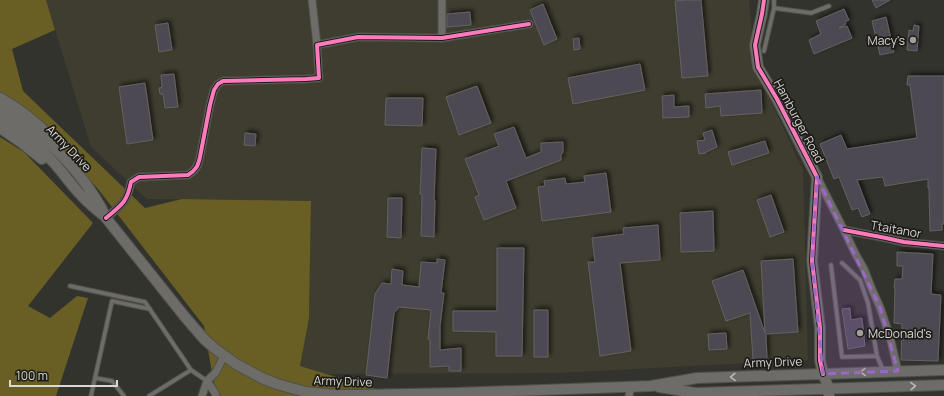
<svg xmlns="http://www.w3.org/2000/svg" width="944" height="396" viewBox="0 0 944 396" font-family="Manrope,sans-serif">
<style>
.built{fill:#3f3d2f}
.forest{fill:#695e24}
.building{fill:#4e4853;stroke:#636262;filter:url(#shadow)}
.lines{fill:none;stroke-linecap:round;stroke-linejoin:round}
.lane-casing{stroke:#50504b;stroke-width:5.5}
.street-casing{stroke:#50504b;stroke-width:9}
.secondary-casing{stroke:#50504b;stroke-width:12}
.lane{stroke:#6d6c69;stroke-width:3.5}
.street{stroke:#6d6c69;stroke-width:7}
.secondary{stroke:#6d6c69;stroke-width:10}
.cycleway-casing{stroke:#1c1b17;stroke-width:6}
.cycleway{stroke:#fd7abc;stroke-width:4}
.oneway{stroke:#b9b8b2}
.marked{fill:#9c68c6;fill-opacity:0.2;stroke:#9c68c6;stroke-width:3;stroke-dasharray:8 5;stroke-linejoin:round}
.poi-dot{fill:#9f9e99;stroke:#1c1b17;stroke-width:1.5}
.labels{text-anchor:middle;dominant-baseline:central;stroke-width:3.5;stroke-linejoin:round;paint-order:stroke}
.poi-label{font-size:12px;fill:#d9d8d2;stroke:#1c1b17;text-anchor:end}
.street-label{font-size:12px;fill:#d9d8d2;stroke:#1c1b17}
</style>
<defs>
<filter id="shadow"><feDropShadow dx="2.5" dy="-2.5" stdDeviation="2" flood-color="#0009"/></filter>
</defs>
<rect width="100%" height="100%" fill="#33332e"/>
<path class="built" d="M46,0H749L754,65L803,170L808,360L558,373L326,374L300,366L309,318L311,201L147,199L91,147Z"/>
<path class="forest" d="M0,0H46L55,30L12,49L23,91L145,208L182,199L311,201L309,318L300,366L399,396H216L204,326L98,189L32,119L0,97Z
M0,137L24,152L93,223L28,306L50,318L77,296L88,298L56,396H0Z"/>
<path class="building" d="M685,0H701L708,76L682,78L675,1Z
M872,0H890L876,8Z
M543,4L557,39L544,45L530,10Z
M844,9L849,20L845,22L846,24L839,28L847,26L852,38L814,54L809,40L821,34L816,21Z
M470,12L471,25L447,27V14Z
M886,17L894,52L880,55L872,21Z
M168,23L172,50L159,52L155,25Z
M914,25L919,26L917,51L907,50L909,30L913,31Z
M579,38L580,49L574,50L573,39Z
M640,64L645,90L573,104L568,78Z
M174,74L178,107L165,108L163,94H160L159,88L162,87L161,75Z
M908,76H944V224H942V230L930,231L929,188H928V179L885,186L883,177L857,180L870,214L862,217L858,208L852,210L839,177L834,179L820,144L841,135L847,149L917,138L910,85H907Z
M145,83L153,140L127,144L119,87Z
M477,86L491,123L459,135L446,97Z
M761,90L762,113L721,116L720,106L706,108L705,94Z
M674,95V107L689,106V117L663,118L662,96Z
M386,98H423L422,126L385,125Z
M514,127L526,158L541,152V143L563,142V152L561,155V160L506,181L516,208L484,220L475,197L479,195L465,159L499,146L494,134Z
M712,130L717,147L706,152V153L699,154L697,141L705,140L703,133Z
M245,133L256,134L255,146L244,145Z
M765,141L769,153L732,165L728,152Z
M422,148L436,149L434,200H435L434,237L421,236L422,194H420Z
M606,173L611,212L542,221L538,187L545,186L544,181L565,178L566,184L585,182L584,176Z
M771,195L784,232L770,237L757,200Z
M388,198H402L401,238L387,237Z
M713,211L714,251L681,252L680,213Z
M658,225L660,260L620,263L631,351L600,356L588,262H595L592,238L624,234L623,228Z
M497,248H524L522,356H496V332L453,331V311H497Z
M897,252L933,254L931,294L941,295L938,361L901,360L902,324L894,323L895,288H894L895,279H902L903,266H897Z
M437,259L445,260L441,293H444L440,326V350L461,348V371H449V366L430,367V340L428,339L431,310L399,307L394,313L387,378L366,375L375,294L382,283L391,284L392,269L403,271L402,285L419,287L421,262L437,263Z
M793,259L798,332L766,334L767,359L753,360L750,313L726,321L712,281L743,270L765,333L761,261Z
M850,308L851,320L862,318L865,346L848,349L842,309Z
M534,310H548V357H534Z
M726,333L727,349L709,350L708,334Z"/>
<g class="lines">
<defs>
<path id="lane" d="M774,8V0
M764,51L774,8L811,13L829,6
M831,265L842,357L877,356L868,303L860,280L842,263
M70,286L145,302L191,370L207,381
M877,356L883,370
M95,378L112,381L124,396
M91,396L112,301L150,309
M149,396L191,370"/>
<path id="street" d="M312,0L317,45
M442,38V0
M817,177L844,230L855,253L864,269L871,287L880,307L890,337L898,371
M106,218C121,205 127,203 131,182L139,177L188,175C196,170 198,166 200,157L210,105L214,90L218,84L223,81L306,79L319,78L317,45L358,37L442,38L529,24
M844,230L886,238L904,242L944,246
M207,381L215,393L216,396
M202,396L207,381L216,372L224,356
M629,396L631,387"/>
<path id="secondary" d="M764,0L762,14L755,45L758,67L777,99L817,177L812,261L820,328V360L823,374L829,389V396
M0,98C20,109 38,124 54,140
M0,108C38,129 73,162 96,199C100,205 103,211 106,218L185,317L204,339L214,348L236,364L262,378L277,384L306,392L336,395H357L456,393L651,386L697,378L944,370
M0,118C20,130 39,146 54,163C63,173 70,183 78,192C86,201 94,208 103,215
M0,128L22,143L42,159
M659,387L695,393L944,385"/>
</defs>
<use href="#lane" class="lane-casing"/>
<use href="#street" class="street-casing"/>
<use href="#secondary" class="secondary-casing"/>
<use href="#lane" class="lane"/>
<use href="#street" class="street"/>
<use href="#secondary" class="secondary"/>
<defs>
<path id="cycleway" d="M764,0L762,14L755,45L758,67L777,99L817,177L812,261L820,328V360L823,374
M106,218C121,205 127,203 131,182L139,177L188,175C196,170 198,166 200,157L210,105L214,90L218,84L223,81L306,79L319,78L317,45L358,37L442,38L529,24
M844,230L886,238L904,242L944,246"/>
</defs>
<use href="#cycleway" class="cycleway-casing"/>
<use href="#cycleway" class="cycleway"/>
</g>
<defs><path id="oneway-chevron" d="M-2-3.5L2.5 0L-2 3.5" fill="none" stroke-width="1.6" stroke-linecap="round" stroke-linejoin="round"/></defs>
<g class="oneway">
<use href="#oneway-chevron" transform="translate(863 372) rotate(178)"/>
<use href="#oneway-chevron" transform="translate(733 377) rotate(178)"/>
<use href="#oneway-chevron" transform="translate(913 386) rotate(-2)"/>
</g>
<path class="marked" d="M817,177L880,307L898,371L823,374L812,261Z"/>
<g class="poi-dot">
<circle cx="913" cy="40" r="4"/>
<circle cx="860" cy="333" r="4"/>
</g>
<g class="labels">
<g class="poi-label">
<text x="905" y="40">Macy's</text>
<text x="868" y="333" text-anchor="start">McDonald's</text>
</g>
<g class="street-label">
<text transform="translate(799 121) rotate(62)">Hamburger Road</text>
<text transform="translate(69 148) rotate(46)">Army Drive</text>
<text transform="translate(896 229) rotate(10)">Ttaitanor</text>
<text transform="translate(773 362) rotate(-2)">Army Drive</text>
<text transform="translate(343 381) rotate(2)">Army Drive</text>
</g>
</g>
<path d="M10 380v6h107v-6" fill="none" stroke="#d9d8d2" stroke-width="2"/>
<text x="16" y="380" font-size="12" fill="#d9d8d2" stroke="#1c1b17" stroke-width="3" paint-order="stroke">100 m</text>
</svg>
